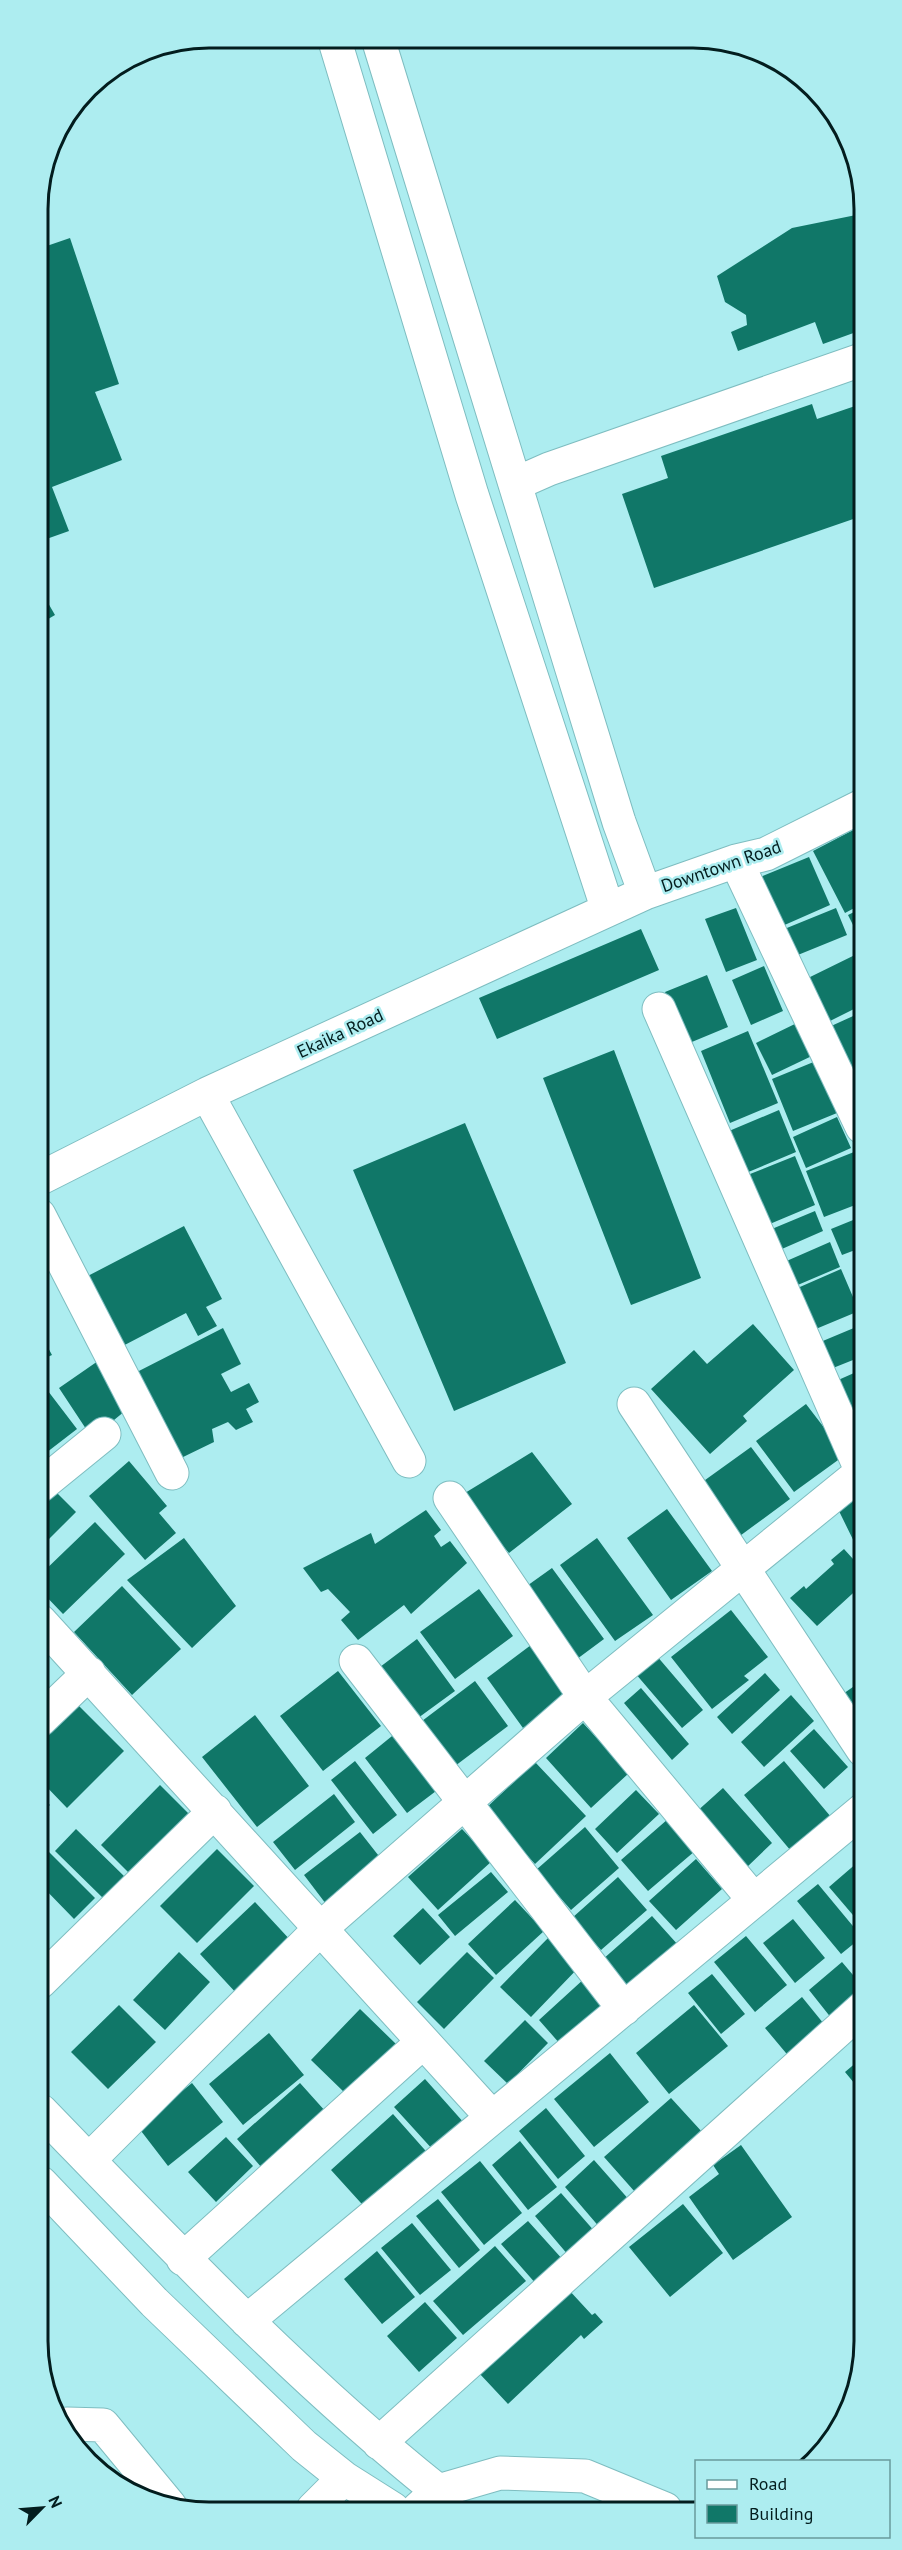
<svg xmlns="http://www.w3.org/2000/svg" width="902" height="2550" viewBox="0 0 902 2550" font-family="'PT Sans',sans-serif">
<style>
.building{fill:#107768}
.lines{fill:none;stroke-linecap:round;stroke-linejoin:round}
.minor-casing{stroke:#7ebdc0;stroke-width:35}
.minor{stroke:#fff;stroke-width:33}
.labels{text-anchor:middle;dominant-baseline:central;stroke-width:5;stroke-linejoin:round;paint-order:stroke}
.street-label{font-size:18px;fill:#031d1e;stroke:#adedf0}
.rim{fill:none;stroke:#031d1e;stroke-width:3}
</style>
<rect width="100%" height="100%" fill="#adedf0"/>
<path class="building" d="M861,214V321L856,323L859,331L823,344L815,322L738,351L731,332L747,325L746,315L725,302L717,276L792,228Z
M70,238L119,384L95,392L122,460L52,487L69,531L38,542V249Z
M812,404L817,419L861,404L862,516L654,588L622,494L668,478L661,456Z
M44,596L55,615L38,625V600Z
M859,827L862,834V904L845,913L813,851Z
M809,857L830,905L780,927L758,878Z
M736,908L757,960L726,972L705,919Z
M836,908L847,935L788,959L777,932Z
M862,908V943L848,915Z
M641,929L659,970L497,1039L479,998Z
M861,952L862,1005L828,1022L806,979Z
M764,966L783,1011L751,1025L732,980Z
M707,975L728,1027L687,1044L665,992Z
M862,1012V1066L849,1072L829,1027Z
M801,1021L816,1054L772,1075L756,1043Z
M748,1031L778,1103L730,1123L701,1051Z
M614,1050L701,1278L631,1305L543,1078Z
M816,1061L837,1113L793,1131L772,1079Z
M779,1110L796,1152L746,1173L729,1131Z
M837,1117L851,1148L806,1168L793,1137Z
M465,1123L566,1363L454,1411L353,1170Z
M854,1152L863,1173V1202L824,1217L806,1171Z
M795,1156L815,1205L765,1226L745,1176Z
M815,1211L823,1231L775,1252L767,1231Z
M863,1216V1247L842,1255L831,1229Z
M184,1226L222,1299L206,1307L217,1326L198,1336L186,1313L117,1349L82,1279Z
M830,1242L840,1267L793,1287L782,1263Z
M841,1269L859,1311L811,1331L793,1290Z
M753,1324L794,1370L743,1416L747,1421L710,1454L651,1389L694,1350L707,1364Z
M861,1325L863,1356L828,1370L818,1343Z
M223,1328L241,1364L221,1374L231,1392L249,1383L259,1402L246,1409L253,1422L236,1430L228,1422L212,1429L214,1442L179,1459L135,1373Z
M39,1331L52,1355L39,1361Z
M98,1361L125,1411L92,1438L59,1388Z
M863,1369V1434L836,1381Z
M48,1391L77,1429L42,1456L40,1454V1397Z
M806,1404L845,1455L794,1492L756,1441Z
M751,1447L790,1499L733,1541L694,1488Z
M532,1452L572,1504L509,1553L460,1496Z
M129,1461L167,1506L159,1513L176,1533L145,1560L89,1496Z
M49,1485L76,1512L40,1548V1494Z
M863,1496V1560L838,1509Z
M667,1509L712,1571L671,1600L627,1538Z
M426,1510L441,1530L434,1536L441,1547L450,1541L467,1563L411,1614L404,1605L358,1640L341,1620L350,1612L328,1589L321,1592L303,1568L371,1533L375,1544Z
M95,1522L125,1554L63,1614L40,1590V1575Z
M184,1538L236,1606L192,1648L127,1580Z
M597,1538L653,1615L615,1641L560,1565Z
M844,1549L863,1570V1584L817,1626L790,1598L804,1586L806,1589L834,1564L831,1560Z
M552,1568L604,1639L577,1659L524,1588Z
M122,1586L181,1649L132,1695L74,1632Z
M479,1589L513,1636L455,1679L420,1632Z
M731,1610L768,1657L744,1676L749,1680L712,1709L671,1657Z
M417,1639L455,1691L418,1718L380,1667Z
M531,1645L567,1695L523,1728L487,1678Z
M656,1655L703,1710L682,1728L635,1673Z
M338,1671L381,1726L323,1771L280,1716Z
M765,1673L780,1690L732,1734L717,1717Z
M863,1680V1731L840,1696Z
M475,1681L508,1726L455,1766L422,1721Z
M641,1688L689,1744L672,1760L624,1703Z
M791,1695L814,1721L764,1767L741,1742Z
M77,1704L124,1751L67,1808L40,1780V1742Z
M255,1715L309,1786L257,1827L202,1757Z
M583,1723L629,1773L591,1808L546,1758Z
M814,1729L848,1767L824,1789L790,1751Z
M397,1732L440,1788L407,1813L365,1758Z
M355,1761L397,1815L373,1834L331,1780Z
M784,1761L831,1817L791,1851L744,1795Z
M535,1762L586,1816L535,1864L485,1809Z
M160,1785L190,1815L131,1875L101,1845Z
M723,1788L772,1843L746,1868L695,1813Z
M636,1790L659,1814L617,1853L595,1829Z
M334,1794L355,1822L295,1870L273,1842Z
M40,1795L50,1805L40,1814Z
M668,1819L695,1851L648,1891L621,1860Z
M585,1827L619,1868L571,1910L536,1870Z
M76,1829L126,1878L105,1900L55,1851Z
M462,1829L492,1861L438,1910L408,1877Z
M360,1832L382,1860L326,1904L304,1875Z
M40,1843L95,1898L74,1919L40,1884Z
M217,1849L254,1886L197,1943L160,1906Z
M696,1859L722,1889L676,1930L649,1901Z
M858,1862L863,1868L864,1928L829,1887Z
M491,1872L508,1892L455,1936L438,1915Z
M618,1877L647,1910L601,1950L572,1918Z
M818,1884L862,1937L841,1954L797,1901Z
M515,1900L544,1931L496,1975L468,1944Z
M255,1902L293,1943L238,1995L200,1954Z
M423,1908L450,1937L420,1965L393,1936Z
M652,1916L679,1946L629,1990L602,1960Z
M793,1919L825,1958L795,1983L763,1943Z
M550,1936L581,1965L531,2017L500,1987Z
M746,1936L787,1985L755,2012L714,1962Z
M179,1952L210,1982L165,2030L133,2000Z
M467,1952L494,1978L444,2029L417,2002Z
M842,1962L864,1988V1993L832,2019L809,1990Z
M712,1974L745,2014L721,2034L688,1993Z
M585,1978L607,2003L561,2045L539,2020Z
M802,1997L828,2029L791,2059L765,2028Z
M119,2005L156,2042L108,2089L71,2052Z
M694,2005L728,2046L669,2094L636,2053Z
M360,2009L396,2044L346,2094L311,2060Z
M525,2020L548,2043L508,2084L484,2061Z
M269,2033L304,2075L243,2125L209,2084Z
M610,2053L649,2102L594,2147L554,2099Z
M864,2056V2095L845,2072Z
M425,2079L465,2124L434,2151L394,2107Z
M192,2083L223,2122L168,2166L138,2127Z
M300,2083L326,2112L262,2168L237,2139Z
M671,2098L703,2133L635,2192L604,2157Z
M546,2108L585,2156L558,2179L519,2131Z
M393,2114L432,2158L370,2213L331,2170Z
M226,2137L253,2166L216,2202L188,2172Z
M520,2141L557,2187L528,2210L492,2165Z
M741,2145L792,2217L733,2260L689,2197L719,2174L713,2165Z
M594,2160L631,2202L601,2229L565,2187Z
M480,2161L522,2213L484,2245L441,2192Z
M561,2193L596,2233L569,2256L535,2216Z
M438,2199L480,2250L459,2268L416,2216Z
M683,2204L723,2253L670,2297L629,2247Z
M528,2221L564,2261L537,2285L501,2244Z
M412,2223L451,2270L420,2295L381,2248Z
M495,2246L526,2281L463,2335L433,2301Z
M377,2251L415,2297L382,2324L344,2279Z
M568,2289L592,2315L595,2313L603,2322L584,2339L581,2335L508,2404L479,2373Z
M425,2302L457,2338L419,2372L387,2336Z"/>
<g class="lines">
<defs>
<path id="minor" d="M334,38L472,495L608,910
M378,39L619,822L645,893
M515,484L549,469L861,360
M736,861L862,1127
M659,1009L862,1472
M207,1094L409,1461
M39,1179L207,1094L645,893L736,861L766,854L862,806
M39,1215L172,1473
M634,1404L863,1750
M40,1486L104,1434
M450,1498L585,1697L754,1900
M40,1621L492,2117
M356,1661L624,2009
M40,1720L89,1673
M40,1982L215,1811
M41,2111C168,2242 294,2376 438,2491L500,2473L585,2476L665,2509
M89,2160L321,1928L585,1697L863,1471
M41,2183L154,2302L304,2446L344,2478L393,2509
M183,2259L423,2042
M247,2321L863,1810
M67,2424L103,2425L170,2506
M379,2443L864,2007
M313,2509L344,2478
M418,2509L438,2491"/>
</defs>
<use href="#minor" class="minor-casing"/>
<use href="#minor" class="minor"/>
</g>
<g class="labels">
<g class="street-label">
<text transform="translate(721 866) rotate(-19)">Downtown Road</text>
<text transform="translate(340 1033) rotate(-25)">Ekaika Road</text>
</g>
</g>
<path d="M0 0H902V2550H0ZM209 48H693A161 161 0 0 1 854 209V2341A161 161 0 0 1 693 2502H209A161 161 0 0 1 48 2341V209A161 161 0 0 1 209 48Z" fill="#adedf0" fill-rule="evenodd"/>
<path class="rim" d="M209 48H693A161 161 0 0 1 854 209V2341A161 161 0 0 1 693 2502H209A161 161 0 0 1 48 2341V209A161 161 0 0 1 209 48Z"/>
<rect x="695" y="2460" width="195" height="78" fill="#adedf0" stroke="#699a9c" stroke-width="1.5"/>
<rect x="707" y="2480" width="30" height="9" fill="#ffffff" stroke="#699a9c" stroke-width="1.5"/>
<text x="749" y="2490" font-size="18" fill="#031d1e">Road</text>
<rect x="707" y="2505" width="30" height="18" fill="#107768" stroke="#699a9c" stroke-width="1.5"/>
<text x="749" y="2520" font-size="18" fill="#031d1e">Building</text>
<g transform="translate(42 2508) rotate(65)" stroke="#adedf0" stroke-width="4.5" paint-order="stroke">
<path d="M0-4.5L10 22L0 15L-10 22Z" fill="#031d1e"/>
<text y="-9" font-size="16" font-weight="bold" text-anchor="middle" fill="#031d1e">N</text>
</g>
</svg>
